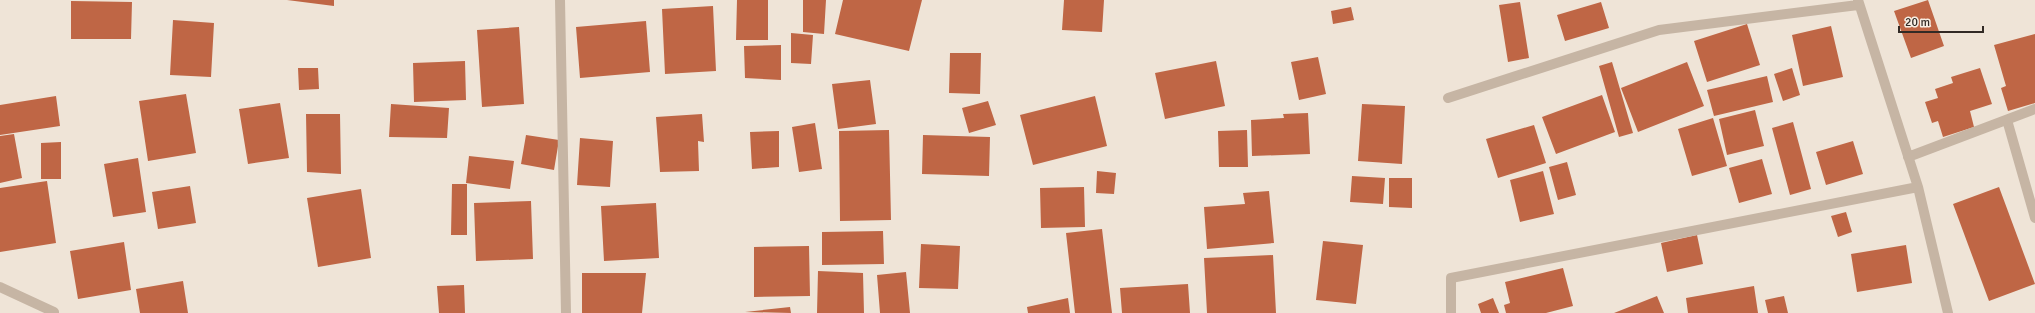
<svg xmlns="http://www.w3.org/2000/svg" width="2035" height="313" viewBox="0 0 2035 313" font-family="Signika,sans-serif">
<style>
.building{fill:#bf6645}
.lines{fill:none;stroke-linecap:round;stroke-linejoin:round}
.minor{stroke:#c6b5a4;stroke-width:10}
</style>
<rect width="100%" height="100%" fill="#efe4d7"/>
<path class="building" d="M287,0H334V6Z
M737,0H768V40H736Z
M803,0H826L824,34L803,32Z
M843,0H922L909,51L835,34Z
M1064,0H1104L1102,32L1062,30Z
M1928,0L1944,46L1911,58L1894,11Z
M71,1L132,2L131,39H71Z
M1520,2L1529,58L1508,62L1499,5Z
M1601,2L1609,28L1565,41L1557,15Z
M713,6L716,71L665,74L662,9Z
M1351,7L1354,20L1333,24L1331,11Z
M173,20L214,23L211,77L170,75Z
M646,21L650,72L580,78L576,27Z
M1747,24L1760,65L1707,82L1694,41Z
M1831,26L1843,77L1803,86L1792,35Z
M519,27L524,104L482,107L477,30Z
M791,33L813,35L811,64L791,63Z
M2035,34V103L2008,111L2001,88L2006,86L1994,45Z
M781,45V80L745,78L744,46Z
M950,53H981L980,94L949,93Z
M1318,57L1326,94L1299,100L1291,62Z
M465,61L466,100L414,102L413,63Z
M1216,61L1225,106L1165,119L1155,73Z
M1612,62L1633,133L1619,137L1599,66Z
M1687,62L1704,106L1638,132L1621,88Z
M298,68H318L319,89L299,90Z
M1792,68L1800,95L1783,101L1774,74Z
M1980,68L1992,104L1970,111L1974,127L1943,137L1938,121L1932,123L1925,102L1938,98L1935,89L1953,83L1951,77Z
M1767,76L1773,102L1714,116L1707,90Z
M870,80L876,124L838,129L832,84Z
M186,94L196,153L148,161L139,101Z
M1602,95L1615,132L1556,154L1542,117Z
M56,96L60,126L0,135V105Z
M1095,96L1107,146L1033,165L1020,115Z
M988,101L996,125L969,133L962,108Z
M280,103L289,158L248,164L239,109Z
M391,104L449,108L447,138L389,137Z
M1362,104L1405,106L1402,164L1358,161Z
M1755,110L1764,146L1727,155L1719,119Z
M1308,113L1310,154L1252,156L1251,120L1284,118L1283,114Z
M306,114H340L341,174L307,172Z
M702,114L704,142L698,141L699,171L660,172L656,117Z
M1713,118L1727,166L1692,176L1678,129Z
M1793,122L1811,189L1790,195L1772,128Z
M815,123L822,169L799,172L792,127Z
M1534,125L1546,163L1498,178L1486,139Z
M889,130L891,220L840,221L839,131Z
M1247,130L1248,167H1219L1218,131Z
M779,131V167L752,169L750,132Z
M14,134L22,178L0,183V136Z
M526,135L559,140L554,170L521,164Z
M923,135L990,137L989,176L922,174Z
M580,138L613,141L610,187L577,185Z
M1853,141L1863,174L1826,185L1816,152Z
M61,142V179H41V143Z
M469,156L514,161L510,189L466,183Z
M138,158L146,212L113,217L104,164Z
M1762,159L1772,194L1739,203L1729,168Z
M1567,162L1576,195L1558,200L1549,167Z
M1097,171L1116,173L1114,194L1096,193Z
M1543,171L1554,214L1520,222L1510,180Z
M1352,176L1385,178L1383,204L1350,202Z
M1389,178H1412V208L1389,207Z
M47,181L56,243L0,252V188Z
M452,184H467V235H451Z
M190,186L196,223L158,229L152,192Z
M1084,187L1085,227L1041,228L1040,188Z
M1999,187L2035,284L1989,301L1953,204Z
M361,189L371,258L318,267L307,198Z
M1269,191L1274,243L1207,249L1204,207L1245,204L1243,193Z
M531,201L533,259L476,261L474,203Z
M656,203L659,258L604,261L601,206Z
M1846,212L1852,232L1838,237L1831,216Z
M1102,229L1112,313H1075L1066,233Z
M883,231L884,264L822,265V232Z
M1697,235L1703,264L1667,272L1661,243Z
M1323,241L1363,245L1356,304L1316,300Z
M124,242L131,290L78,299L70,251Z
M921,244L960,246L958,289L919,288Z
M1906,245L1912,283L1857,292L1851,254Z
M809,246L810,296L754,297V247Z
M1273,255L1276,313H1207L1204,258Z
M1563,268L1573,306L1546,313H1506L1504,305L1510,303L1505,282Z
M818,271L863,273L864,313H817Z
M906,272L910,313H880L877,275Z
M582,273H646L642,313H582Z
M183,281L188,313H140L136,289Z
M1188,284L1190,313H1122L1120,288Z
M464,285L465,313H439L437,286Z
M1754,286L1758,313H1688L1686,298Z
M1657,296L1664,313H1614Z
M1784,296L1788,313H1768L1765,300Z
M1068,298L1070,313H1028L1027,307Z
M1493,298L1499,313H1481L1478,304Z
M790,307L791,313L745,312Z"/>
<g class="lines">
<path class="minor" d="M560,0L566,313
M1858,0L1918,187L1948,313
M1448,98L1659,30L1858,5
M2007,120L2035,218
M1908,157L2035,109
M0,287L54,312
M1451,313V278L1918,187"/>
</g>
<path d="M1899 26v6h84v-6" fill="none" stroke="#322a25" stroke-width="2"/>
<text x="1905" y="26" font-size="12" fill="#322a25" stroke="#f7eee3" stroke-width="3" paint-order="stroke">20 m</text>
</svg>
